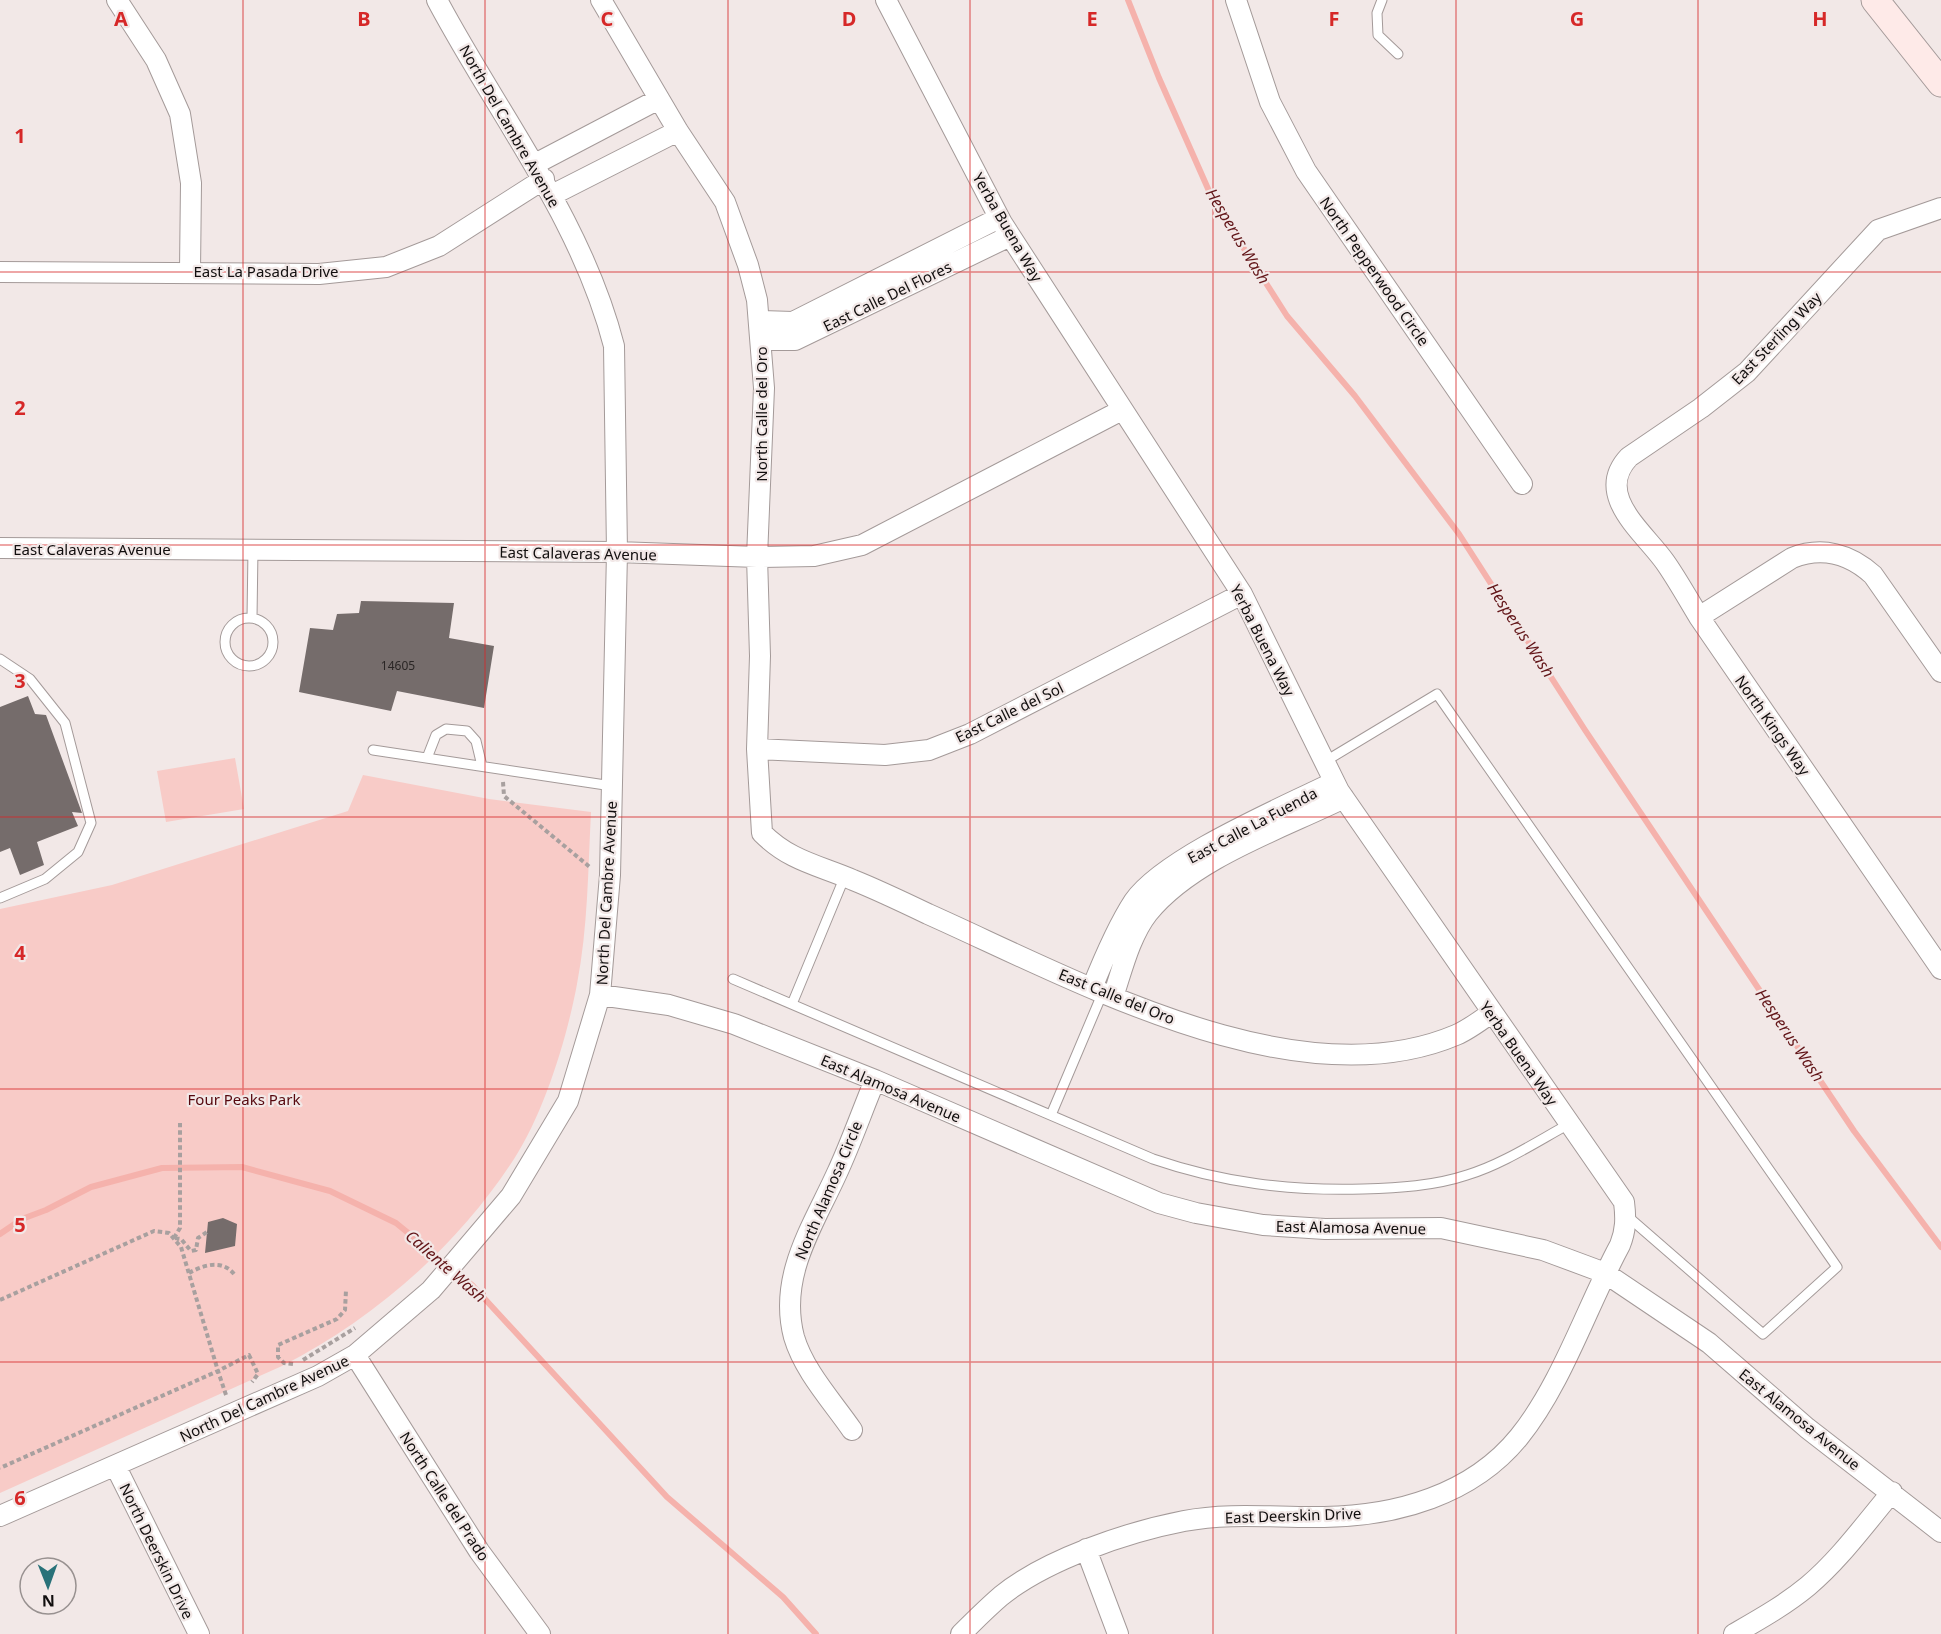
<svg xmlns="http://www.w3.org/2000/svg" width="1941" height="1634" viewBox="0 0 1941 1634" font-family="'Noto Sans',sans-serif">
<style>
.green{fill:#f8cbc7}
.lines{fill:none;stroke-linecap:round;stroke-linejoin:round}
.stream{stroke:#f5b2ac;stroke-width:6}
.building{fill:#756c6b}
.service-casing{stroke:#a49a99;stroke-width:11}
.minor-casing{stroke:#a49a99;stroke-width:22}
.secondary-casing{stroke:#a49a99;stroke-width:29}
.path{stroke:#a8a09f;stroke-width:4;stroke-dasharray:4.5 3;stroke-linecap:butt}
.service{stroke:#fff;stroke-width:9}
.minor{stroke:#fff;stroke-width:20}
.secondary{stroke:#feeae8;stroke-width:27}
.grid{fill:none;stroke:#d62828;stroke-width:1.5;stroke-opacity:0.55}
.labels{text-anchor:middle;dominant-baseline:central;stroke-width:4.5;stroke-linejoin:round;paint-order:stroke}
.number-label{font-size:12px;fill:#2a2625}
.street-label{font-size:15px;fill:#110e0e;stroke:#f2e8e7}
.park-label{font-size:15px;fill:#57090f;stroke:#f2e8e7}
.water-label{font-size:16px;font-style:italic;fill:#621518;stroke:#f2e8e7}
.grid-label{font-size:20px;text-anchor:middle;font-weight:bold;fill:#d62828;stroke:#f2e8e7;stroke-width:4.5;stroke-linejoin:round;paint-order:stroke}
</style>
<rect width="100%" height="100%" fill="#f2e8e7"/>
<path class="green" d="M235,758L244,809L166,822L157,771Z
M363,775L489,799L591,812C588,869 588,928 577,984C567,1038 544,1113 514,1159C458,1246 374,1319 282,1366L0,1493V909L112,885L348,811Z"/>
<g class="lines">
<path class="stream" d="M1128,0L1159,78L1213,200L1287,316L1355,396L1459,534L1585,730L1854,1131L1941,1247
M0,1234L22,1219L46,1210L91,1187L162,1168L242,1167L330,1191L396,1223L472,1285L667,1497L783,1597L816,1634"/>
</g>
<path class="building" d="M361,601L454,603L449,638L494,646L484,708L397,691L391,711L299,692L310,628L333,630L337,614L359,613Z
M28,696L35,714L46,715L82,813L72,812L78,826L37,842L44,865L20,875L10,848L0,852V707Z
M223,1218L237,1224L235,1246L205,1253L208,1222Z"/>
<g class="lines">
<defs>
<path id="service" d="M1382,0L1377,13L1378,35L1398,54
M225 642a24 24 0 1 1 48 0a24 24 0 1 1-48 0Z
M252,618L253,549
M0,659L30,679L65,723L91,823L78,852L45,879L0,898
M373,750L612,786
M427,758L436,735L446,729L467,731L476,741L482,766
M1324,762L1437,694L1837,1267L1763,1334L1626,1215
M733,979L1153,1159C1223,1183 1290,1191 1363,1189C1398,1188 1434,1186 1467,1175C1503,1164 1536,1142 1569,1124
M792,1004L845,876
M1051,1115L1103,992"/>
<path id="minor" d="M117,0L156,60L180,114L191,183L190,271
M601,0L678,131L725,202L748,265L757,300L764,388L757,557L760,656L757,749L762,833C790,861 818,865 853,880C878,890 903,902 928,914C1074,979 1296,1103 1456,1035C1468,1030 1480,1021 1491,1013
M886,0L1002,223L1242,594L1339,791L1624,1202C1626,1218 1626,1230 1620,1245C1587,1306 1562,1384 1519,1437C1472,1495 1396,1516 1324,1517C1278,1518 1230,1512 1184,1521C1127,1532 1045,1560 1001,1596C987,1608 974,1621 961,1634
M1236,0L1270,102L1306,171L1522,484
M535,164L659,99
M552,195L678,131
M1941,208L1878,230L1747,372L1701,408L1629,457C1593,495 1644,532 1665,562C1677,579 1688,599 1699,617L1941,969
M0,272L319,274L386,267L439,246L544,179
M759,321L793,322L999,218
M761,340H795L1010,236
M0,548L617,552L757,557L814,556L862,545L1122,410
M1699,617L1792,558C1822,546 1850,554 1873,575L1941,672
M757,749L885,755L929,750L970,734L1242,594
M1092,988C1104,958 1117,927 1134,901C1165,857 1284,807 1334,782
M600,995L669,1005L734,1024L875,1080L1159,1203L1196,1213L1263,1225L1325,1229L1441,1228L1543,1250L1605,1273L1709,1343L1807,1428L1941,1532
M1113,997C1122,970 1130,936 1148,913C1193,858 1281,829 1344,798
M355,1355L479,1551L540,1634
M852,1430C832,1401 804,1371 794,1337C778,1276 813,1226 837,1173C851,1143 862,1111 875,1080
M116,1467L199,1634
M0,1516L318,1376L355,1355L431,1290L511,1196L568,1101L600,995L610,875L617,552L614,346C581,218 498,115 437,0
M1086,1549L1118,1634
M1734,1634C1760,1619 1785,1605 1808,1586C1840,1559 1865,1524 1892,1492"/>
<path id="secondary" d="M1875,0L1941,83"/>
</defs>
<use href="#service" class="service-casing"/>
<use href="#minor" class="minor-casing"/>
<use href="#secondary" class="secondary-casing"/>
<path class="path" d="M503,782L504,796L591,868
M174,1238L180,1228V1123
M175,1238L181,1239L191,1251L196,1250L198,1238L207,1232
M189,1273C203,1265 222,1259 234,1274
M0,1300L154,1231L169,1233L181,1247L218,1371L0,1468
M303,1360L355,1328
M293,1364L284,1363L278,1357V1345L337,1319L345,1310L346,1290
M226,1395L218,1371L249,1355L258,1374L252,1382"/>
<use href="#service" class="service"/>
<use href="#minor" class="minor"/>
<use href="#secondary" class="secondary"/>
</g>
<path class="grid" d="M243,0V1634M485,0V1634M728,0V1634M970,0V1634M1213,0V1634M1456,0V1634M1698,0V1634M0,272H1941M0,545H1941M0,817H1941M0,1089H1941M0,1362H1941"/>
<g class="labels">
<g class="number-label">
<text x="398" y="665">14605</text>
</g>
<g class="street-label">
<text transform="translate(510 126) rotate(60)">North Del Cambre Avenue</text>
<text transform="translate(1008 227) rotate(60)">Yerba Buena Way</text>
<text x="266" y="271">East La Pasada Drive</text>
<text transform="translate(1375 271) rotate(55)">North Pepperwood Circle</text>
<text transform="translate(887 296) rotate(-26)">East Calle Del Flores</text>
<text transform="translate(1776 338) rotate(-46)">East Sterling Way</text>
<text transform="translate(761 414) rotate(-90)">North Calle del Oro</text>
<text x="92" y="549">East Calaveras Avenue</text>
<text transform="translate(578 553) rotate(1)">East Calaveras Avenue</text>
<text transform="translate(1263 640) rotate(63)">Yerba Buena Way</text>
<text transform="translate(1009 712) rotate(-26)">East Calle del Sol</text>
<text transform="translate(1773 725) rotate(55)">North Kings Way</text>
<text transform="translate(1252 825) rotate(-28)">East Calle La Fuenda</text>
<text transform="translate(606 893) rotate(-87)">North Del Cambre Avenue</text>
<text transform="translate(1117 996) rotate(22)">East Calle del Oro</text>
<text transform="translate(1519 1053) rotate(55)">Yerba Buena Way</text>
<text transform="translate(891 1088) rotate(23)">East Alamosa Avenue</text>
<text transform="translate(828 1190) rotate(-67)">North Alamosa Circle</text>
<text transform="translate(1351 1227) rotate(1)">East Alamosa Avenue</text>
<text transform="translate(264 1398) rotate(-25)">North Del Cambre Avenue</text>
<text transform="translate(1800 1419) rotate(39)">East Alamosa Avenue</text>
<text transform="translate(445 1496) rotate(57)">North Calle del Prado</text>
<text transform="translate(1293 1515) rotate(-2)">East Deerskin Drive</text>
<text transform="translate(157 1551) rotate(64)">North Deerskin Drive</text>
</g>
<g class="park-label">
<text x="244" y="1099">Four Peaks Park</text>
</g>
<g class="water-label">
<text transform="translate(1238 236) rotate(59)">Hesperus Wash</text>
<text transform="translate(1521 630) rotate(57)">Hesperus Wash</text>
<text transform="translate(1790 1035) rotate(56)">Hesperus Wash</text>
<text transform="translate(446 1266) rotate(41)">Caliente Wash</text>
</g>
</g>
<g class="grid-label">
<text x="121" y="26">A</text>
<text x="364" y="26">B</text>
<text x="607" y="26">C</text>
<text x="849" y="26">D</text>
<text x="1092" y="26">E</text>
<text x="1334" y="26">F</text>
<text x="1577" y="26">G</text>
<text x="1820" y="26">H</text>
<text x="20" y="143">1</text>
<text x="20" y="415">2</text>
<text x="20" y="688">3</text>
<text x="20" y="960">4</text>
<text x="20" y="1232">5</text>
<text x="20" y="1505">6</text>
</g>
<g transform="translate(48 1586) rotate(179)"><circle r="28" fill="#f2e8e7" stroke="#989190" stroke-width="1.5"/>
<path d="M0-4.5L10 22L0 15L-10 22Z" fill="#297279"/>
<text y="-9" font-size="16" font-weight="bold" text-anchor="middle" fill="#110e0e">N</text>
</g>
</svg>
